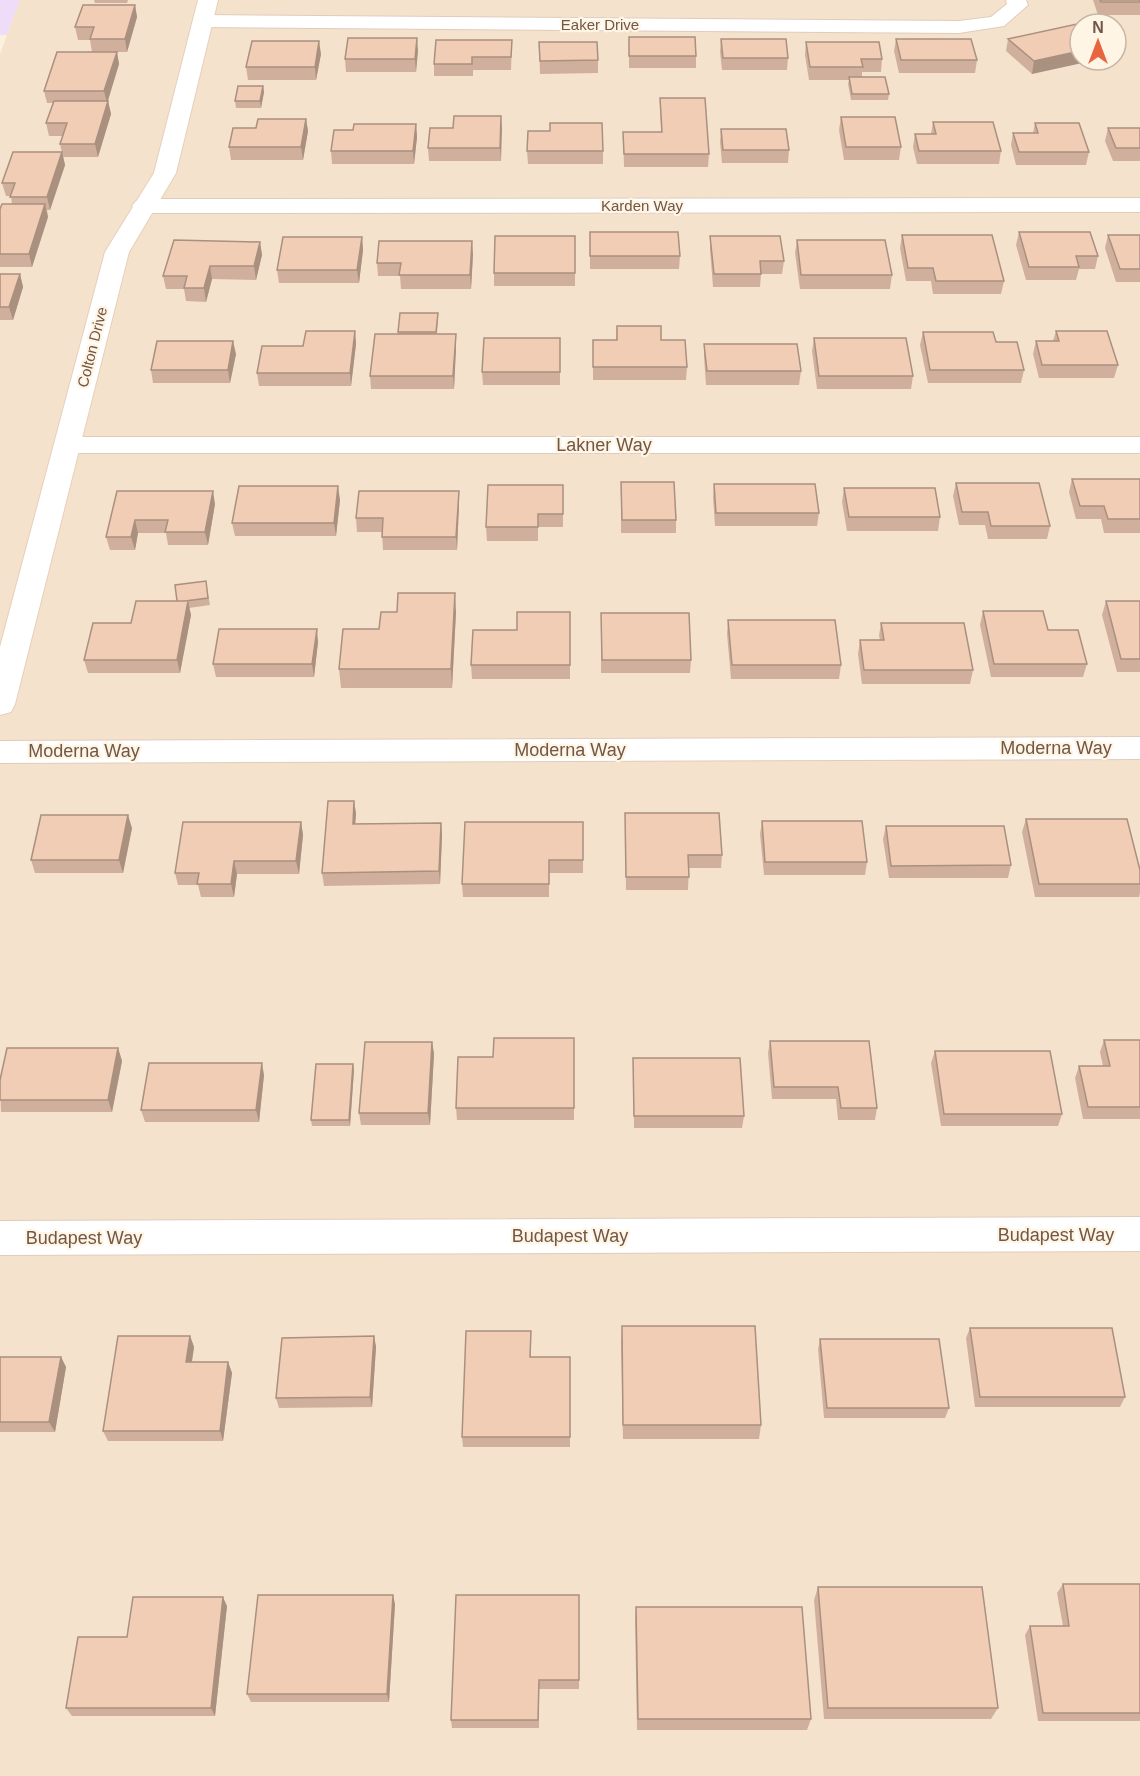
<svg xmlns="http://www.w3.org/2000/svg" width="1140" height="1776" viewBox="0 0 1140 1776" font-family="Arial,sans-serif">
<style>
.residential{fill:#f4e2cd;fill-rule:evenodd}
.education{fill:#eedcf8}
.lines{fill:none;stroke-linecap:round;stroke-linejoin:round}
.street-casing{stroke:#e0ccbb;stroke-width:2}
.secondary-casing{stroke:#e7cfbb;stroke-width:2}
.street{fill:#fff;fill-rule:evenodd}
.secondary{fill:#fff;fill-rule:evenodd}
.wall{fill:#d0b09d}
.shaded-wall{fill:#a9907f}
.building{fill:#f2cdb6;stroke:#a9907f;stroke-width:1.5}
.labels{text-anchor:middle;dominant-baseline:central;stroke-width:4.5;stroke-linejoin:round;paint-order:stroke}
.far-street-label{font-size:15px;fill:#725646;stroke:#fff5e5}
.street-label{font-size:18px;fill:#725646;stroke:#fff5e5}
</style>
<rect width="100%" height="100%" fill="#fcf1de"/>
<path class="residential" d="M20,0H1140V1776H0V54ZM1080,24H1116V60H1080Z"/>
<path class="education" d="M0,0H20L7,35H0Z"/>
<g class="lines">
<defs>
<path id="street" d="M1006,0H1026L1028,5L1004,26L959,33L203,27L196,25L193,21L196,17L203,15L959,21L991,17L1007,4Z
M1140,198V212L144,213L136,211L132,206L136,201L144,199Z
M67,437H1140V453H67L58,451L54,445L58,439Z
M1140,737V759L0,763V741Z
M1140,1217V1251L0,1255V1221Z"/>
<path id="secondary" d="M198,0H218L176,173L129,252L15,704L11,712L0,715V647L105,252L154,173Z"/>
</defs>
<use href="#street" class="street-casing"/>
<use href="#secondary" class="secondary-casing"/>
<use href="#street" class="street"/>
<use href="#secondary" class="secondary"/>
</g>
<path class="wall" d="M94,0H128L127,3H95Z
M1093,0H1140V15H1098Z
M135,5L137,17L127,52H117L119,64L108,101L111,114L98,157H63L60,144L63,136H49L46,123L53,103H47L44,91L92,52L90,40H78L75,27Z
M1080,27L1032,74L1006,51L1008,39Z
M629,37L696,56V68H629Z
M721,39L788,58L787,70H722L720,52Z
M896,39L977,60L975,73H899L894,51Z
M512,40L511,70H473V76H434V64Z
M539,42L598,60V73L540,74Z
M806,42L882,59L881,72H862V77L889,94L888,100H851L848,84L849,80H809L805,55Z
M418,50L416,72H346L345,59Z
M321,54L316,80H248L246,67Z
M263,86L264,92L261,108H236L235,101Z
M660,98L709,154L708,167H624L623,132H661Z
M501,116V161H429L428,148L453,128Z
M841,117L901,147L899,160H844L839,130Z
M306,119L308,131L303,160H231L229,147L256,128Z
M933,122L1001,151L999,164H917L913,147L915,134H931Z
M1035,123L1089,152L1086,165H1016L1011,145L1013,133H1033Z
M416,124L417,137L414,164H332L331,151L353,130Z
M1108,128H1140V161H1113L1105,141Z
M721,129L789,150L788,163H722L720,142Z
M527,151H603V164H528Z
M62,152L65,165L50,210H47L48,217L32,267H0V209L12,204L11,196H6L2,183Z
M590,232L680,256L679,269H590Z
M1019,232L1098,256L1095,269H1079L1076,280H1026L1016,245Z
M902,235L1004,281L1001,294H933L931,281H906L900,248Z
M1108,235H1140V282H1116L1105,248Z
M575,236V286H494V273Z
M710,236L784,261L782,274H761L760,287H713L710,249Z
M362,237L363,250L359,283H279L277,270Z
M797,240L892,275L890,289H800L795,253Z
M260,242L262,255L256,280L212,279L206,302L186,301L184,289H166L163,276Z
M473,254L471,289H401L400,276H378L377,263Z
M0,274H20L23,287L13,320H0Z
M438,320L437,334L456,347L454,389H371L370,376L398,334V332Z
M617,326L661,340L687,367L686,380H593V340H616Z
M355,331L356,344L351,386H259L257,373L303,346Z
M1056,331L1118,365L1114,378H1039L1033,354L1036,341H1053Z
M923,332L996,342L1024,370L1021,383H928L920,345Z
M560,338V385H483L482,372Z
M814,338L913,376L911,389H817L812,351Z
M704,344L801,371L799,385H706L704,357Z
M236,354L230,383H153L151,370Z
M1072,479H1140V533H1104L1101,519H1076L1069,492Z
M621,482L676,520V533H621Z
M956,483L1050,526L1047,539H988L985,525H959L953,496Z
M714,484L819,513L817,526H715L713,497Z
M563,485V527H538V541H487L486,527Z
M844,488L940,517L938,531H847L842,502Z
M117,491L215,504L208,545H168L166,533H138L135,550H110L106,537Z
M340,500L336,536H235L232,523Z
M459,504L457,550H383L382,532H357L356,518Z
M207,588L210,605L189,608L191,615L180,673H88L84,660L131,623Z
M1106,601H1140V672H1117L1102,615Z
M983,611L1048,630L1087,664L1083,677H991L980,625Z
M397,612H456L452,688H341L339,669Z
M570,612V679H472L471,665L517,630Z
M728,620L841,665L839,679H731L727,634Z
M881,623L973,670L970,684H862L858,654L860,640H880L879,636Z
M601,626L691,660L690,673H601Z
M318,642L314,677H216L213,664Z
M354,801L356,814L355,824L441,823L442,836L440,884L324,886L322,873Z
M625,813L722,855L721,868H689L688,890H626Z
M1026,819L1140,870V893L1139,897H1035L1022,832Z
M762,821L867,862L865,875H764L760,834Z
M301,822L303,835L299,874H237L234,897H201L198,885H178L175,873Z
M583,822V873H549V897H463L462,884Z
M886,826L1011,865L1008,878H889L883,839Z
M132,828L123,873H35L31,860Z
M574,1038V1120H457L456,1108L493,1057Z
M1104,1040H1140V1119H1083L1075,1078L1079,1066H1103L1100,1052Z
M770,1041L877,1108L875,1120H838L836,1099H772L768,1053Z
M432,1042L434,1054L430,1125H361L359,1113Z
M118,1048L122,1061L112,1112H1L0,1080Z
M935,1051L1062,1114L1058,1126H941L931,1063Z
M633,1058L744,1116L742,1128H634Z
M354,1070L350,1126H312L311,1120Z
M264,1075L259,1122H145L141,1110Z
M622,1326L761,1425L759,1439H623L621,1342Z
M970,1328L1125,1397L1120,1407H975L966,1338Z
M190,1336L194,1347L192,1362H228L232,1373L223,1441H108L103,1431Z
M374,1336L376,1347L372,1407L279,1408L276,1398Z
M820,1339L949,1408L945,1418H824L818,1349Z
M531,1342V1357H570V1447H463L462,1437Z
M0,1357H61L66,1367L55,1432H0Z
M1063,1584H1140V1721H1038L1025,1635L1030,1626H1063L1057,1593Z
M818,1587L998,1708L991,1719H824L814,1600Z
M579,1595V1689H539V1728H452L451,1720Z
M395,1604L389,1702H251L247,1694Z
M227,1606L215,1716H72L66,1708L127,1637Z
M636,1607L811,1719L807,1730H637L635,1619Z"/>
<path class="shaded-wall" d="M135,5L137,17L127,52L125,39Z
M417,38L418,50L416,72L415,59Z
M319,41L321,54L316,80L315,67Z
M1080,51V60H1096L1032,74L1034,61Z
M117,52L119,64L107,103L104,91Z
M263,86L264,92L261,108L260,101Z
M108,101L111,114L98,157L95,144Z
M501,116L502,129L501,161L500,148Z
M306,119L308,131L303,160L301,147Z
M416,124L417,137L414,164L413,151Z
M62,152L65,165L50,210L47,197Z
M45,204L48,217L32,267L29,254Z
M362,237L363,250L359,283L357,270Z
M472,241L473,254L471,289L470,275Z
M260,242L262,255L256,280L254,266Z
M210,266L212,279L206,302L204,288Z
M20,274L23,287L13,320L9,307Z
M355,331L356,344L351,386L350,373Z
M456,334V347L454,389L453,376Z
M233,341L236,354L230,383L228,370Z
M338,486L340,500L336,536L334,523Z
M213,491L215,504L208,545L205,532Z
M459,491V504L457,550L456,537Z
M135,520L138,533L135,550L131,537Z
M455,593L456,612L452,688L451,669Z
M188,601L191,615L180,673L177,660Z
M317,629L318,642L314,677L312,664Z
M354,801L356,814L354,837L353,824Z
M128,815L132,828L123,873L119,860Z
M301,822L303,835L299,874L296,861Z
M441,823L442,836L440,884L439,871Z
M234,861L237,874L234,897L231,884Z
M432,1042L434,1054L430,1125L428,1113Z
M118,1048L122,1061L112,1112L108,1100Z
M262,1063L264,1075L259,1122L256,1110Z
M353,1064L354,1070L350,1126L349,1120Z
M190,1336L194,1347L190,1373L186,1362Z
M374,1336L376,1347L372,1407L370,1397Z
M61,1357L66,1367L55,1432L49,1422Z
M228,1362L232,1373L223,1441L220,1431Z
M393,1595L395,1604L389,1702L387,1694Z
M223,1597L227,1606L215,1716L211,1708Z"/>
<path class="building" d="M1100,0H1140V2H1101Z
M83,5H135L125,39H90L94,27H75Z
M1077,24L1080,27V51L1034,61L1008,39Z
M629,37H695L696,56H629Z
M348,38H417L415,59H345Z
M721,39H786L788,58H723Z
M896,39H971L977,60H901Z
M436,40H512L511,57H472V64H434Z
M252,41H319L315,67H246Z
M539,42H597L598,60L540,61Z
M806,42H879L882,59H861L863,67H810Z
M57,52H117L104,91H44Z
M849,77H885L889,94H852Z
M238,86H263L260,101H235Z
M660,98H705L709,154H624L623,132H662Z
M54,101H108L95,144H60L67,123H46Z
M454,116H501L500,148H428L430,128H453Z
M841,117H895L901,147H846Z
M258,119H306L301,147H229L233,128H256Z
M933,122H993L1001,151H919L915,134H936Z
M550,123H602L603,151H527L528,131H550Z
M1035,123H1079L1089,152H1019L1013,133H1038Z
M354,124H416L413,151H331L334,130H353Z
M1108,128H1140V148H1116Z
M721,129H786L789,150H723Z
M13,152H62L47,197H10L15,183H2Z
M2,204H45L29,254H0V209Z
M590,232H678L680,256H590Z
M1019,232H1090L1098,256H1076L1079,267H1029Z
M902,235H992L1004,281H936L933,268H908Z
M1108,235H1140V269H1120Z
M495,236H575V273H494Z
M710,236H780L784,261H760L761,274H714Z
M283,237H362L357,270H277Z
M174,240L260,242L254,266H210L204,288H184L187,276H163Z
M797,240H885L892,275H801Z
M379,241H472L470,275H399L401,263H377Z
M0,274H20L9,307H0Z
M400,313H438L436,332H398Z
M617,326H661V340H685L687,367H593V340H617Z
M306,331H355L350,373H257L262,346H303Z
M1056,331H1107L1118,365H1042L1036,341H1059Z
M923,332H993L996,342H1017L1024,370H930Z
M375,334H456L453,376H370Z
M484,338H560V372H482Z
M814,338H906L913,376H819Z
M157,341H233L228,370H151Z
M704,344H797L801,371H707Z
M1072,479H1140V519H1108L1104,506H1080Z
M621,482H674L676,520H622Z
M956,483H1039L1050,526H991L988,512H962Z
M714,484H815L819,513H716Z
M488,485H563V514H538V527H486Z
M239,486H338L334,523H232Z
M844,488H935L940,517H849Z
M117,491H213L205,532H165L168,520H135L131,537H106Z
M359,491H459L456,537H382L383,518H356Z
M206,581L208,598L185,601H177L175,585Z
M398,593H455L451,669H339L343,629H379L381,612H397Z
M136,601H188L177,660H84L93,623H131Z
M1106,601H1140V659H1121Z
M983,611H1043L1048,630H1078L1087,664H994Z
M517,612H570V665H471L473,630H517Z
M601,613H689L691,660H602Z
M728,620H835L841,665H732Z
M881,623H964L973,670H864L860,640H884Z
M219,629H317L312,664H213Z
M328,801H354L353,824L441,823L439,871L322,873Z
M625,813H719L722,855H688L689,877H626Z
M41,815H128L119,860H31Z
M1026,819H1127L1140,870V884H1039Z
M762,821H862L867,862H765Z
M183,822H301L296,861H234L231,884H197L199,873H175Z
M465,822H583V860H549V884H462Z
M886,826H1004L1011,865L891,866Z
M494,1038H574V1108H456L458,1057H493Z
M1104,1040H1140V1107H1088L1079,1066H1110Z
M770,1041H869L877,1108H841L838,1087H774Z
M365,1042H432L428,1113H359Z
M7,1048H118L108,1100H0V1080Z
M935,1051H1050L1062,1114H944Z
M633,1058H740L744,1116H634Z
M149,1063H262L256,1110H141Z
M316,1064H353L349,1120H311Z
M622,1326H755L761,1425H623Z
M970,1328H1112L1125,1397H980Z
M466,1331H531L530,1357H570V1437H462Z
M118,1336H190L186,1362H228L220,1431H103Z
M374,1336L370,1397L276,1398L282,1338Z
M820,1339H939L949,1408H827Z
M0,1357H61L49,1422H0Z
M1063,1584H1140V1713H1043L1030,1626H1069Z
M818,1587H982L998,1708H828Z
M258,1595H393L387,1694H247Z
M456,1595H579V1680H539L538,1720H451Z
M133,1597H223L211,1708H66L78,1637H127Z
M636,1607H802L811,1719H638Z"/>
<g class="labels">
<g class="far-street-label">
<text x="600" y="24">Eaker Drive</text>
<text x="642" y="205">Karden Way</text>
<text transform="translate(92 347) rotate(-76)">Colton Drive</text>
</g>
<g class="street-label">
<text x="604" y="445">Lakner Way</text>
<text x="1056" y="748">Moderna Way</text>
<text x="570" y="750">Moderna Way</text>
<text x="84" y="751">Moderna Way</text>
<text x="1056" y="1235">Budapest Way</text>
<text x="570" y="1236">Budapest Way</text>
<text x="84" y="1238">Budapest Way</text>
</g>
</g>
<g transform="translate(1098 42)"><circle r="28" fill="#fff5e5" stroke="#c7b5a5" stroke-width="1.5"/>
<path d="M0-4.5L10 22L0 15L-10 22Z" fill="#e96540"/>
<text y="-9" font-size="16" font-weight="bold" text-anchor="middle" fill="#725646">N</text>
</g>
</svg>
